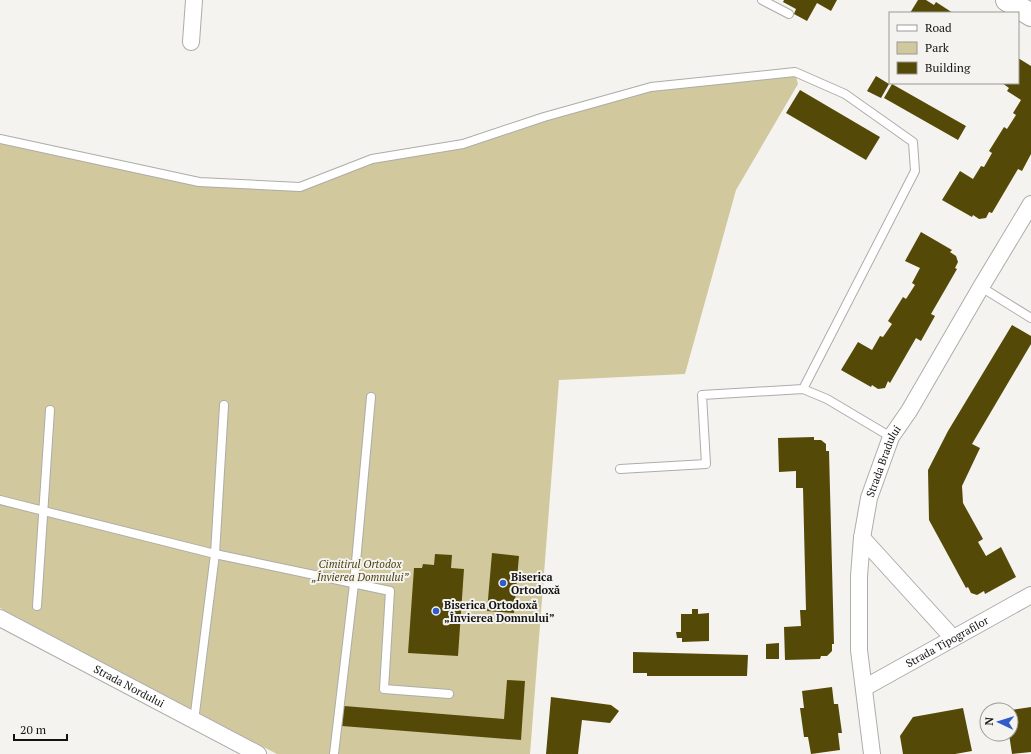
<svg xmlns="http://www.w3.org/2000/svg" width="1031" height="754" viewBox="0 0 1031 754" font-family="'PT Serif',serif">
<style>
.green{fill:#d1c89d}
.building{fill:#554907}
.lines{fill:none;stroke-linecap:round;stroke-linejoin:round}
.lane-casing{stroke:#adaca8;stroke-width:10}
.street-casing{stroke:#adaca8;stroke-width:18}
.secondary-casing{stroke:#adaca8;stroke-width:24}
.lane{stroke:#fff;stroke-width:8}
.street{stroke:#fff;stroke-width:16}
.secondary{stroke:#fff;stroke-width:22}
.poi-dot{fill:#2f5bcb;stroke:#f4f3ef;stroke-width:1.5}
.labels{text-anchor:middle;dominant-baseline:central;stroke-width:4;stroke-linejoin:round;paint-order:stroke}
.street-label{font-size:11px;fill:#141312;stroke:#f4f3ef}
.park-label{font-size:11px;font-style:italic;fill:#4a4111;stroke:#f4f3ef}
.poi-label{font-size:11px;font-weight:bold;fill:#141312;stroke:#f4f3ef;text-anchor:start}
</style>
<rect width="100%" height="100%" fill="#f4f3ef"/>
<path class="green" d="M795,72L798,84L736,190L685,374L559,380L530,754H277L0,608V139L199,182L300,187L372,159L463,144L651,87Z"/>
<path class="building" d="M784,0H837L831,11L817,3L807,21L794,14L796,9L783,2Z
M918,0H926L934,5L936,2L953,13H910Z
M1018,58L1031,66V154L1022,171L1018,169L992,213L989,212L986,218L979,219L973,215L972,217L942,200L960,171L973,179L981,166L984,167L992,153L989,151L1004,127L1007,129L1016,115L1013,113L1021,100L1007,91L1009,88L1002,83H1018Z
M876,76L889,84L881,98L867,91Z
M892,84L966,126L958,140L884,98Z
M800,90L880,137L866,160L786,113Z
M921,232L952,250L950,252L956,256L958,262L955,268L957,269L931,314L935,316L921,341L916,338L890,383L888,381L885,388L878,389L872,385L871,387L841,370L858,342L872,350L880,336L883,337L892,324L888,321L903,297L906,299L915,285L912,283L920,268L905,261Z
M1012,325L1031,336V344L972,444L980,448L962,486L963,503L983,539L978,542L986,556L1001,547L1016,577L985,594L984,591L977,595L971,593L968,587L966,588L929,520L928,470L948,431Z
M814,437V440H821L826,444V451H829L834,644H832V651L827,656H821L820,659L785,660L784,627L801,626L800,610H806L803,488H796V471L779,472L778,438Z
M492,553L519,556L514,613L487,611Z
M435,554L452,555L451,568L464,569L458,656L408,653L414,568H422L423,564L434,565Z
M692,609H698V614L709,613V641L682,642V638H677L676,632H681V614H692Z
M779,643V659H766V644Z
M633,652L748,655L747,676H647V673H633Z
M507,680L525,681L521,740L342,726L344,706L504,719Z
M832,687L834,704H838L842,733H838L840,750L811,754L808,737H804L800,708H804L802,691Z
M551,697L611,705L619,711L610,723L582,720L578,754H546Z
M1031,707V752L1012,754L1009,734H1011V710Z
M963,708L972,751L955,754H903L900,736L913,717Z"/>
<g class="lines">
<defs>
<path id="lane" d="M762,0L789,14
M0,139L199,182L300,187L372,159L463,144L544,117L651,87L795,72L845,94L913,142L915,171L803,389
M981,287L1031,318
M620,469L706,464L702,395L803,389L827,399L891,437
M0,500L215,554L390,591L384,689L449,694
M37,606L50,410
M194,721L215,554L224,405
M334,754L354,584L371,397"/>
<g id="street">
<path d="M191,42L194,0"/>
<path d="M862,538L953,638"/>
<path id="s1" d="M0,618L258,754"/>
<path id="s2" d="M864,688L1031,595"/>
<path id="s3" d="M872,754L859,650V576L862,538L869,498L891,437L909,411L981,287L1031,204"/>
</g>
<path id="secondary" d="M1007,0L1031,15"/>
</defs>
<use href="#lane" class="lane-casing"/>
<use href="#street" class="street-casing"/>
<use href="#secondary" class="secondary-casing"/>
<use href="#lane" class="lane"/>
<use href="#street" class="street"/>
<use href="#secondary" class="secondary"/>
</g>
<g class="poi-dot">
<circle cx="503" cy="583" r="4"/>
<circle cx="436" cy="611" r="4"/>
</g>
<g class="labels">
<g class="street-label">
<text stroke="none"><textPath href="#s3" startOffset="297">Strada Bradului</textPath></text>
<text stroke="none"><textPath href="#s2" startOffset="95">Strada Tipografilor</textPath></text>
<text stroke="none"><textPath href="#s1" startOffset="146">Strada Nordului</textPath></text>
</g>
<g class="park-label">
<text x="360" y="564">Cimitirul Ortodox<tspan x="360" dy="13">„Învierea Domnului”</tspan></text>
</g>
<g class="poi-label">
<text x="511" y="577">Biserica<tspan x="511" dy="13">Ortodoxă</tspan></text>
<text x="444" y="605">Biserica Ortodoxă<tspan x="444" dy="13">„Învierea Domnului”</tspan></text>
</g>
</g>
<rect x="889" y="12" width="130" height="72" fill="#f4f3ef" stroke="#9a9997"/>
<rect x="897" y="25" width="20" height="6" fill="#ffffff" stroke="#9a9997"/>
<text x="925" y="32" font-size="12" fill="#141312">Road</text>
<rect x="897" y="42" width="20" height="12" fill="#d1c89d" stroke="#9a9997"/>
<text x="925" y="52" font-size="12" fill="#141312">Park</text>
<rect x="897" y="62" width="20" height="12" fill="#554907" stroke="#9a9997"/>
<text x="925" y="72" font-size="12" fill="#141312">Building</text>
<g transform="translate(999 722) rotate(274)"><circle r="19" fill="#f4f3ef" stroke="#9a9997"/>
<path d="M0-3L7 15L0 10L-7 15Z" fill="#2f5bcb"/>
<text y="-6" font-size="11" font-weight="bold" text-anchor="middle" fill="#141312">N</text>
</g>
<path d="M14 734v6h53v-6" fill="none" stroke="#141312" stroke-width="2"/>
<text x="20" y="734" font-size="12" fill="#141312" stroke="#f4f3ef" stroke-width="3" paint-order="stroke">20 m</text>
</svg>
